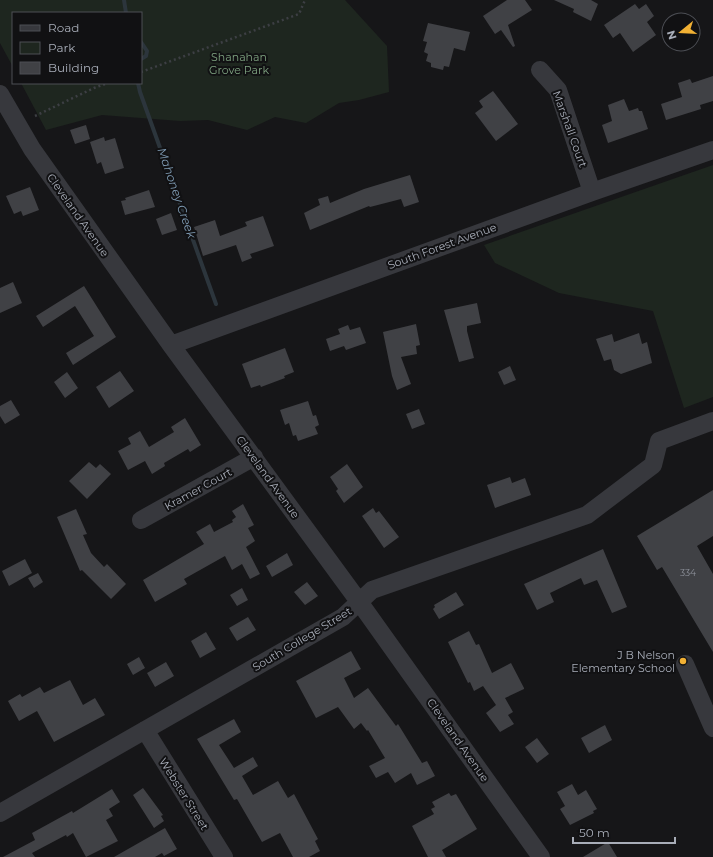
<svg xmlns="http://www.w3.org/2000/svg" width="713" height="857" viewBox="0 0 713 857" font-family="Montserrat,sans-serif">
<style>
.green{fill:#1e261f}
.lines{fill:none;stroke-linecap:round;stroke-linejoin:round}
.stream{stroke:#2c353c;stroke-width:4}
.building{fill:#404145}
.path{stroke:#3d3f44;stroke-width:2.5;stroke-dasharray:2 3;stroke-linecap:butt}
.minor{stroke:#37383d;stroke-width:18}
.poi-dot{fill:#f2b134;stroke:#111113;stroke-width:1.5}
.labels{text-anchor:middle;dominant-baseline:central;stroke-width:4;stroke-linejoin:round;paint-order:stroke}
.number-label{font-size:9px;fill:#8e929b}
.park-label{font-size:11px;fill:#7fa381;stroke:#111113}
.street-label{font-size:11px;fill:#a8adb8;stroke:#111113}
.poi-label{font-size:11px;fill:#a8adb8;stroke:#111113;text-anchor:end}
.water-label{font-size:12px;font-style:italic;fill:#7f9bb3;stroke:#111113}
</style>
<rect width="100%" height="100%" fill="#161618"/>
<path class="green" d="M0,0H345L387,46L389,92L359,100L339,103L306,123L275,117L247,130L208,120L180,121L102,115L46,130L21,83H141V13H13V67L0,43Z
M713,165V397L684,408L653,311L559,293L495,263L484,245Z"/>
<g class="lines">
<path class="stream" d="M124,0L126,13
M141,42L147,51L146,56L141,59
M138,83L140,92L216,304"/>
</g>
<path class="building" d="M507,0H525L532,10L508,25L515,46L513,47L501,30L495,34L483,16Z
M554,0H591L598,4L591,21L573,12L574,9Z
M635,4L639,9L646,4L654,16L647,22L656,35L633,52L620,33L613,38L604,25Z
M428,23L470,32L465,51L454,48L449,67L444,66L443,70L431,67V63L426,61L428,54L424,52L427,42L423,41Z
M713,76V101L700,105L701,109L666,120L661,104L682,97L678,83L690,79L692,83Z
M493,91L518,124L496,141L475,113L483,107L479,101Z
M624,99L629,111L638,108L639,111H642L648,129L608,143L602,125L612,121L608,105Z
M86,125L90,139L75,144L70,130Z
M104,137L105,141L115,138L124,168L105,174L101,162L97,164L90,142Z
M410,175L419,202L404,207L401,199L370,207L369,206L310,230L304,213L320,205L318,199L328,196L330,203L364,189Z
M30,187L39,210L23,216L21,211L14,214L6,196Z
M149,190L155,207L125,215L121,201L126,200L125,198Z
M171,213L177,230L162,235L156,219Z
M263,216L274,246L250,254L252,258L242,262L236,245L203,256L194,227L215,220L220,236L247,226L245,222Z
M13,282L22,303L0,313V288Z
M84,286L116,337L73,365L66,353L94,336L75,306L43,327L36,316Z
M477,303L481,323L467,326V331L474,358L459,362L444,310Z
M416,324L420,345L416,346L417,354L401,357L411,384L397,390L392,376L383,332Z
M348,325L350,330L360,327L366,343L346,350L344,346L330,351L326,339L340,334L338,329Z
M639,333L642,344L647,342L652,363L621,374L614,370L611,359L604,361L596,339L612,334L614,342Z
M285,348L294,372L284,376L285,378L261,387L260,385L251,388L242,364Z
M510,366L516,380L504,385L498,372Z
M120,371L134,391L109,408L96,387Z
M67,372L78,388L65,398L54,382Z
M11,400L20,415L5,424L0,416V406Z
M308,401L313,416L316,415L319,425L315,427L318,434L298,441L296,435L293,436L289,423L285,425L280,410Z
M419,409L425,424L412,429L406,414Z
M185,418L201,445L190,452L188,449L164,463L165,466L152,474L145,461L128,470L118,451L131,444L128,438L140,431L149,447L174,432L171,427Z
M89,462L96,468L100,464L111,474L87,499L69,481Z
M347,464L363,487L344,503L336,491L338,489L330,477Z
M510,477L512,483L525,478L531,495L495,508L487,485Z
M713,490V536L697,546L713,574V652L662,567L657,570L637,536Z
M243,504L254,525L248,528L255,541L246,547L260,574L250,579L242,564L232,570L225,556L184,579L187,584L155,602L143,580L204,544L196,532L210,524L214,532L233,522L232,520L236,517L232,511Z
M373,508L376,513L379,511L399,537L384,548L362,516Z
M76,509L87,534L83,535L91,553L104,567L107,564L126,584L111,599L82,570L80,571L57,517Z
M603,549L627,607L612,613L597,580L584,585L581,578L550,593L554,602L537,610L524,584Z
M287,553L293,565L272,577L266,566Z
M25,559L32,573L9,586L2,571Z
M38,573L43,582L34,588L28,578Z
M307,582L318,596L305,605L294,592Z
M242,588L248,600L237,606L230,595Z
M456,592L464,605L439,619L433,609L435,607L434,605Z
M248,617L256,630L237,641L229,628Z
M469,631L476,645L479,644L492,673L511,663L524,688V689L505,698L513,712L508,715L514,724L500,732L486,713L496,705L483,686L474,691L470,682L468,683L448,642Z
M206,632L216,649L200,658L191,641Z
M351,651L361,669L344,678L354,698L368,688L396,726L398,724L422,763L427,761L435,776L417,785L411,773L395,783L388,772L376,778L369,766L385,758L368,730L367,731L361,723L354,729L338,707L316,718L296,681Z
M139,657L145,668L133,675L127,664Z
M166,662L174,676L155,687L147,673Z
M70,680L83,705L95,698L105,715L54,742L37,711L19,721L8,701L20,694L22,697L40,687L44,693Z
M234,719L241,732L219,745L234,768L253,757L258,766L242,776L253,795L278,781L288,798L294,794L318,839L315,841L320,851L309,857H293L280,833L262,842L237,799L234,800L197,739Z
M605,725L612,740L589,753L581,738Z
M537,738L549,754L537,763L525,747Z
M572,784L578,795L586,790L597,809L593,811L594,813L570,825L560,809L565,806L557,792Z
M143,788L163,815L161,816L164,821L154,828L133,795Z
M112,789L120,802L109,809L113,816L106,820L118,841L86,857L73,833L67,837L66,835L32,853L35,857H3L35,840L32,833L72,811L73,813Z
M449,793L451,796L456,794L477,829L442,850L446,857H428L412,826L434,814L431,809L435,807L432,802Z
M165,828L177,849L164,856L162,853L155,857H114Z
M608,842L617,857H583Z"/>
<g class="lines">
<path class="path" d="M141,72L299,14L305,0
M35,116L94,88L108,83"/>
<path class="minor" d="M540,70L558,90L592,192
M0,94L32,149L171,345L360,603L541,857
M171,345L592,192L713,150
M141,520L254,457
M685,664L713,728
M145,730L224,857
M0,813L343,617L372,590L587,515L653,465L659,441L713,421"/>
</g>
<circle class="poi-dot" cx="683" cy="661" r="4"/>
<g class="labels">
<g class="number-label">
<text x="688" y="572">334</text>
</g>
<g class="park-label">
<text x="239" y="57">Shanahan<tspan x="239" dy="13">Grove Park</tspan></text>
</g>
<g class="street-label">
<text transform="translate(570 129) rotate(70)">Marshall Court</text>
<text transform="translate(78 215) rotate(55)">Cleveland Avenue</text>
<text transform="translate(442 246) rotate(-20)">South Forest Avenue</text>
<text transform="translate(268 477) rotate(54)">Cleveland Avenue</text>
<text transform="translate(198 489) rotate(-29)">Kramer Court</text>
<text transform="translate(302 639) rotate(-31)">South College Street</text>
<text transform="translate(458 740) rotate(55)">Cleveland Avenue</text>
<text transform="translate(184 794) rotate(58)">Webster Street</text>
</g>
<g class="poi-label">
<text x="675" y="655">J B Nelson<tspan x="675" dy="13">Elementary School</tspan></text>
</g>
<g class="water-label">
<text transform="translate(177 193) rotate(71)">Mahoney Creek</text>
</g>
</g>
<rect x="12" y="12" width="130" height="72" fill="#111113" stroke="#4d4f55"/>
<rect x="20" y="25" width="20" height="6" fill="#37383d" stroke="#4d4f55"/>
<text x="48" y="32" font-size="12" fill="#a8adb8">Road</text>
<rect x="20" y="42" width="20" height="12" fill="#1e261f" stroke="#4d4f55"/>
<text x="48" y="52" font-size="12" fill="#a8adb8">Park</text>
<rect x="20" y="62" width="20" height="12" fill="#404145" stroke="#4d4f55"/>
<text x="48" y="72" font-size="12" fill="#a8adb8">Building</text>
<g transform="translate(681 32) rotate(252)"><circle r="19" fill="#111113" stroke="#4d4f55"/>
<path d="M0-3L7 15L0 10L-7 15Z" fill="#f2b134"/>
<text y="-6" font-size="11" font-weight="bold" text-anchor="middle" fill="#a8adb8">N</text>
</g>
<path d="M573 837v6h102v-6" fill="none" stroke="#a8adb8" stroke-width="2"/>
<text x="579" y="837" font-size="12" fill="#a8adb8" stroke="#111113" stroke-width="3" paint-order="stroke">50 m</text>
</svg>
